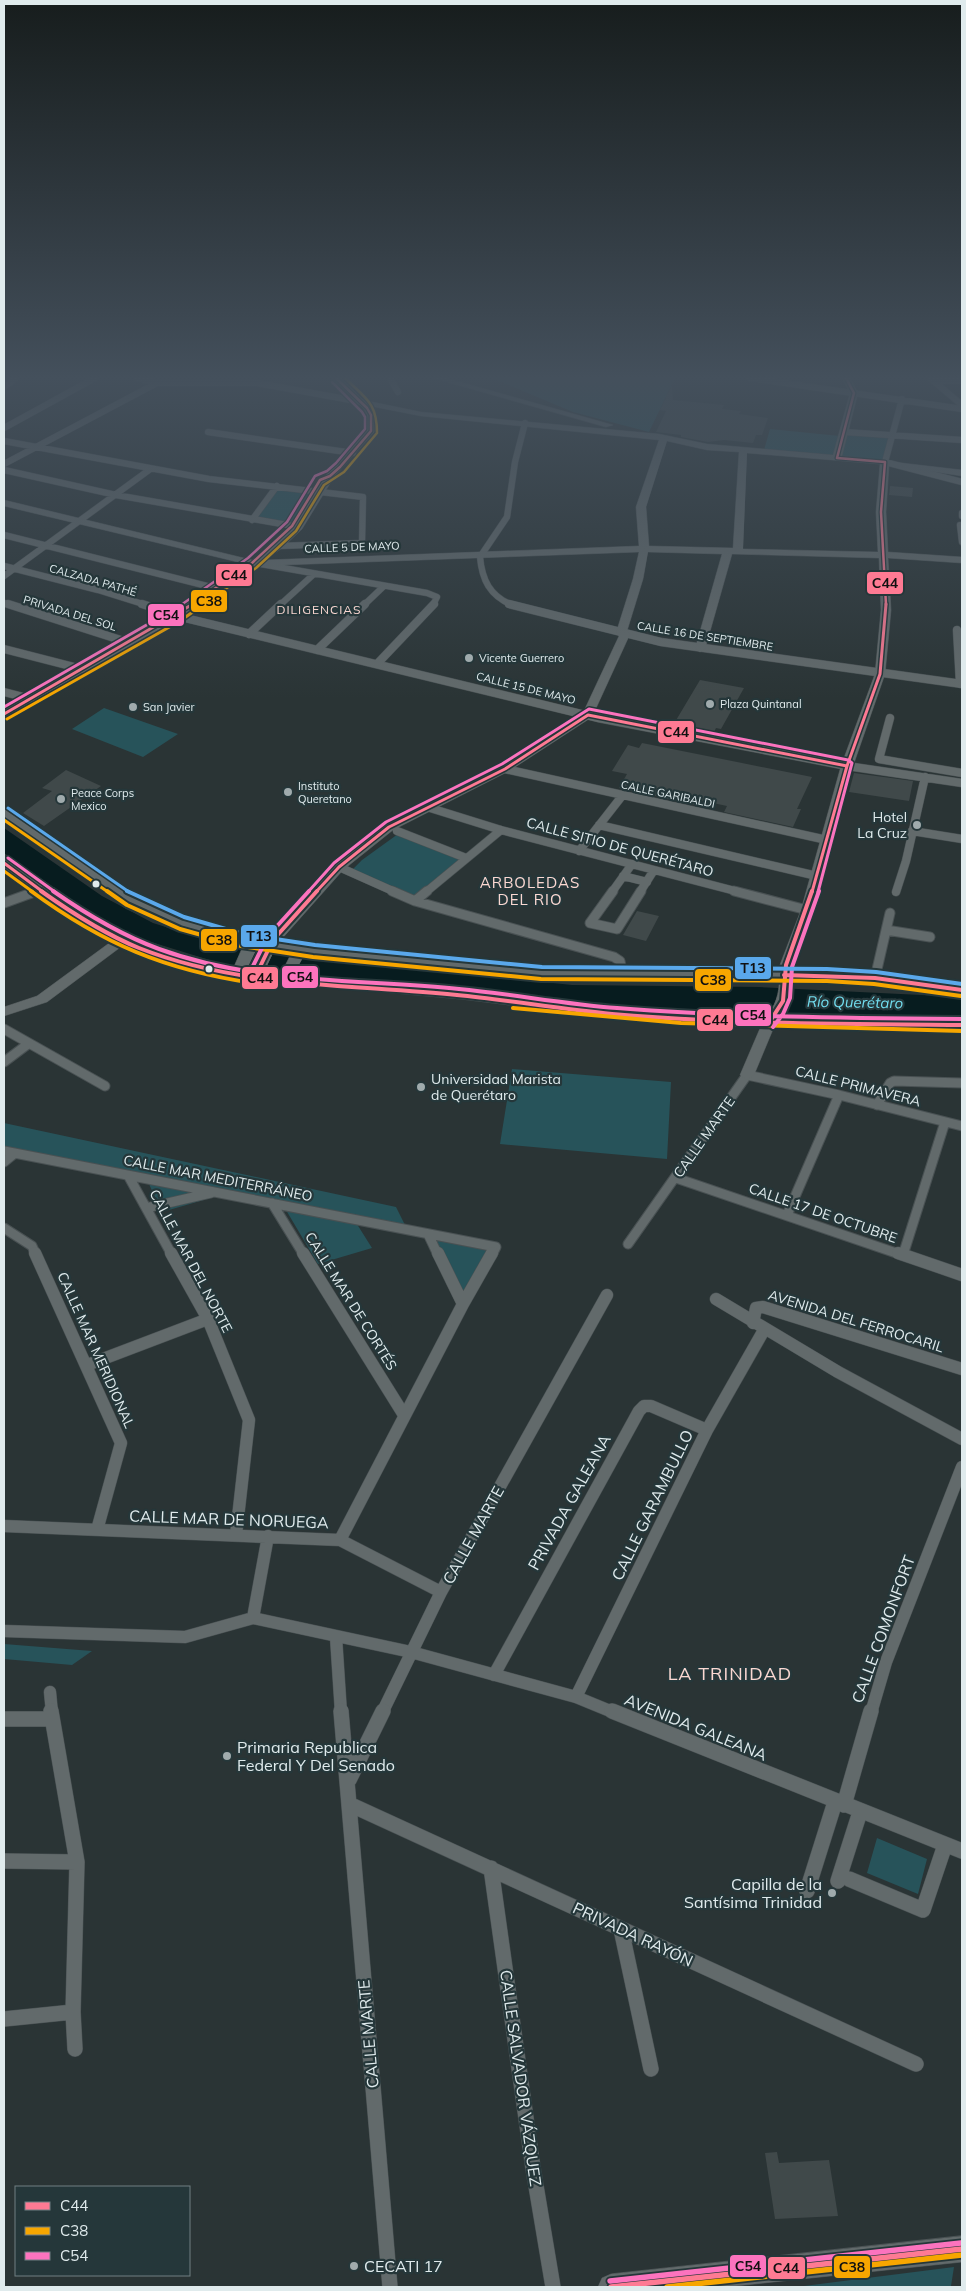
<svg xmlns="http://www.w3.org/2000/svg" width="966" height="2291" viewBox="0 0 966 2291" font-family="Mulish,sans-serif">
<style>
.green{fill:#27535a}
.water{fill:#071c1f}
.building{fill:#40494a}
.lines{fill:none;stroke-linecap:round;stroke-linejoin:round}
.street-far4-casing{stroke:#495153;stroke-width:7}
.street-far3-casing{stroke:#495153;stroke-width:9}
.street-far2-casing{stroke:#495153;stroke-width:11}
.street-far1-casing{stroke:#495153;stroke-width:13}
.street-casing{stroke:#495153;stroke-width:16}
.secondary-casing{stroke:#495153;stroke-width:1}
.street-far4{stroke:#626a6b;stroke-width:6}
.street-far3{stroke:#626a6b;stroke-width:8}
.street-far2{stroke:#626a6b;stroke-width:9}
.street-far1{stroke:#626a6b;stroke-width:12}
.street{stroke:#626a6b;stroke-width:15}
.secondary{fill:#626a6b;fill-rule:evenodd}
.bus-1-far3-casing{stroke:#25373a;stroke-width:5}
.bus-1-far2-casing{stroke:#25373a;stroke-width:6}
.bus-1-far1-casing{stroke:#25373a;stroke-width:8}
.bus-1-casing{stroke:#25373a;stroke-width:9}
.bus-2-far3-casing{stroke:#25373a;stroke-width:5}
.bus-2-far2-casing{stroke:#25373a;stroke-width:6}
.bus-2-far1-casing{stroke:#25373a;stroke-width:8}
.bus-2-casing{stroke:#25373a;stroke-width:9}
.bus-3-far3-casing{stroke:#25373a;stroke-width:5}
.bus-3-far2-casing{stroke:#25373a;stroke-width:6}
.bus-3-far1-casing{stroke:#25373a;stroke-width:8}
.bus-3-casing{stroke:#25373a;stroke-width:9}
.bus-4-far1-casing{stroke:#25373a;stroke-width:6}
.bus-4-casing{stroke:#25373a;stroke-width:8}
.bus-1-far3{stroke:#fe7a93;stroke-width:2.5}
.bus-1-far2{stroke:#fe7a93;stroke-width:3}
.bus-1-far1{stroke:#fe7a93;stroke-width:4}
.bus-1{stroke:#fe7a93;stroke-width:5.5}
.bus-2-far3{stroke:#f7a600;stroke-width:2.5}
.bus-2-far2{stroke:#f7a600;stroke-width:3}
.bus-2-far1{stroke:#f7a600;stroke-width:4}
.bus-2{stroke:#f7a600;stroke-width:5.5}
.bus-3-far3{stroke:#fc73be;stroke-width:2.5}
.bus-3-far2{stroke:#fc73be;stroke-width:3}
.bus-3-far1{stroke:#fc73be;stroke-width:4}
.bus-3{stroke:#fc73be;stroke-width:5.5}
.bus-4-far1{stroke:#5aa8eb;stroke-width:3}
.bus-4{stroke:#5aa8eb;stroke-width:4}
.poi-dot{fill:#a0abad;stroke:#25373a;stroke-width:2}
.bus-dot{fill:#e0ebed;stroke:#25373a;stroke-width:2}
.labels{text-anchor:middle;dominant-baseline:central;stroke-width:4.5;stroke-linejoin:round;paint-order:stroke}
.far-street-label{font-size:11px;fill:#e0ebed;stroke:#25373a}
.far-poi-label{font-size:11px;fill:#e0ebed;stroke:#25373a;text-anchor:start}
.far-neighbourhood-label{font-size:12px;letter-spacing:1px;fill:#fbd8d2;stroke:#25373a}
.poi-label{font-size:14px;fill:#e0ebed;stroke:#25373a;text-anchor:end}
.street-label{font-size:14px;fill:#e0ebed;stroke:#25373a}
.neighbourhood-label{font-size:15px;letter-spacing:1px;fill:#fbd8d2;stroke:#25373a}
.water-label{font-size:15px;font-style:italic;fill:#71ddef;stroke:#25373a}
.near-street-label{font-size:16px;fill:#e0ebed;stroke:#25373a}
.near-poi-label{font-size:16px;fill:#e0ebed;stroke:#25373a;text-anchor:start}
.near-neighbourhood-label{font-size:18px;letter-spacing:1px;fill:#fbd8d2;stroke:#25373a}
.line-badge{stroke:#25373a;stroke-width:2}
.pale-badge-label{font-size:14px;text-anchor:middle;font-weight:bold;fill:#111}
</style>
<rect width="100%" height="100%" fill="#2a3435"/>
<path class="green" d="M492,378H675L649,432L573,412Z
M770,429L840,436L835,457L764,450Z
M844,432L892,436L885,462L837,458Z
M277,486L315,490L292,526L252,520Z
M104,708L178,734L143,757L72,729Z
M398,834L460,859L414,897L353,869L362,860Z
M512,1069L671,1082L667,1159L500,1144Z
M4,1123L396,1207L408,1231L355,1221L372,1248L318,1264L283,1205L4,1151Z
M148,1182L221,1195L162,1212Z
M428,1234L494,1247L462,1301Z
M4,1644L92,1651L72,1665L4,1659Z
M877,1838L927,1859L918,1894L867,1873Z
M954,2267L951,2286L947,2287H796Z"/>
<path class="water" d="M4,828L102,896L153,923L236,949L572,985L759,987L962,997V1017L758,1016L630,1008L474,988L297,975L232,967L135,937L90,912L4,853Z"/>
<path class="building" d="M672,385L673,400L724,405L722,409L741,411L739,414L768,418L762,435H756L753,443L724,440L708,442L681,437V435L656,432L666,411L660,410Z
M890,486L913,488L912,497L889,495Z
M700,680L744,688L721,729L716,728L713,734L672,727Z
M642,743L812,777L797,809H801L793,827L724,812L727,806L699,800L696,805L619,788L627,774L612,771L628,745L639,748Z
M66,770L101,786L44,826L23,813L52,791L42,788Z
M854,773L913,781L909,801L849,792Z
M637,911L659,916L646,941L623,935Z
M777,2152L779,2163L829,2160L838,2216L775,2219L765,2153Z"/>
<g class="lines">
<defs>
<path id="street-far4" d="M137,378L157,383H257L362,402
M390,378L398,392
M750,378L962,409
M930,378L962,405
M935,381H962
M4,387L16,378
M902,399L885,462L962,482
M4,428L95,378
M208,432L353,453
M844,432L962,440
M4,441L209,479L363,497L362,543L279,546
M4,464L157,383
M4,470L116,495L299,527
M962,513V516
M252,520L277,486
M960,525L962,542
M4,535L215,588
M255,563L427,593L437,597L433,605
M4,566L98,590L146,605
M4,576L149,470
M4,603L12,605
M280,605L314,574
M364,605L384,586
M512,605C490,596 482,580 480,557L507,517L515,462L525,423"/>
<path id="street-far3" d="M8,604L130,643
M142,604L185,618L598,718L847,766L962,783
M509,604L661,642L962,684
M957,630L960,684
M249,634L281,604
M4,649L82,669
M317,650L365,604
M377,664L434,604
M4,692L31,699
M890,718L879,759L962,773
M505,769L827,840
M427,807L501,830L739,892
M599,825L817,876
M397,831L466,858
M912,831L962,839
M579,851L622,796
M339,867L395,892
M623,876L647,882
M34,892L40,890
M426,892L501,830
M612,892L632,864
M640,892L654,870
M896,892L906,861L925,777"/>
<path id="street-far2" d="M392,891L415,901L614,957L620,961L621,966L617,974
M613,891L590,923L617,929L641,891
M734,891L807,910
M415,901L427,891
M4,903L37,891
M886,930L930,937
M875,978L890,913
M4,1029L105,1086
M4,1062L28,1044
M877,1105L890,1083L894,1081L962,1083
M4,1151L496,1247L492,1255
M4,1162L15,1153
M129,1177L172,1255
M676,1178L902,1255
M272,1203L304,1255
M146,1208L211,1193
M787,1215L839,1095
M4,1228L32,1246L36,1255
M428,1234L438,1255
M628,1244L747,1075L839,1095L962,1126
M903,1255L945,1122"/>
<path id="street-far1" d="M35,1253L121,1443L97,1530
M171,1253L208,1319L249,1420L236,1535
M303,1253L404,1415
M438,1253L463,1304
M898,1253L962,1275
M716,1299L838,1372L962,1439
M753,1323L756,1308L763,1307L962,1369
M87,1365L208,1319
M4,1526L340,1540L441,1592
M340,1540L463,1304L492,1253
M253,1618L268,1536
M4,1631L185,1637L253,1618L411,1652L576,1697L615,1713
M336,1637L341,1713
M494,1675L639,1411L644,1406H651L707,1430
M50,1692L52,1713
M576,1697L707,1430L764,1330
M382,1713L441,1592L607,1295
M871,1713L886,1662L962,1467"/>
<path id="street" d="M51,1711L77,1862L73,2012L75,2049
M341,1711L390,2287
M612,1711L962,1851
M4,1719H52
M349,1780L383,1711
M349,1804L916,2064
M844,1805L871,1711
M4,1861L77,1862
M491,1868L533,2168L553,2287
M849,1879L923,1910L945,1845
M838,1881L860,1812
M807,1891L835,1802
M621,1929L651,2069
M4,2019L73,2012"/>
<path id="secondary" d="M332,378H341L363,400L421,412L659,434L707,444L833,455L850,393L842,378H850L858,393L842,456L962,470V476L889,465L886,512L888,552L962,557V563L888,558L891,610L885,674L853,766L813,910L792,971L875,974L962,986V994L875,982L792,979L791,996L781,1018L962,1021V1029L774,1027L754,1075L747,1080L740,1075L761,1026L614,1018L461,999L237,979L156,959L122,946L47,1002L4,1016V1007L37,996L112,941C72,922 38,895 4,869V859L8,860C41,885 73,911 109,930C148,950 191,961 233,969L244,944L177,926L125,903L4,818V809L135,897L187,920L243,936L267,940L335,864L385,824L501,767L583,713L619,636L616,633L633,579L639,552L256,566L180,618L4,717V710L172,614L246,564L4,506V500L252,560L276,544L295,525L327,474L367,431V415L364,409ZM370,406L421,416L659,440L636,507L639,546L265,560L282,548L302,529L334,477L375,431V415ZM667,441L707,450L739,452L733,548L649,546L646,507ZM747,453L880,464L876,512L878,552L743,549ZM648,552L722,554L695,649L700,652L705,649L732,554L879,558L881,610L875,674L841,766L801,910L778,970L542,969L279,942L343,870L393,830L509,771L592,717L630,634L627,631L643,579ZM258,946L263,947L251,972L246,971ZM275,949L292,952L280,976L263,974ZM305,954L542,977L779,979C780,993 775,1007 766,1017L614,1010L461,991L292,977Z
M433,378H446L613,425L606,427Z
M962,2236V2262L726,2287H598L602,2278L611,2274Z"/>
</defs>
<use href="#street-far4" class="street-far4-casing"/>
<use href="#street-far3" class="street-far3-casing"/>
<use href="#street-far2" class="street-far2-casing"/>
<use href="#street-far1" class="street-far1-casing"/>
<use href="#street" class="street-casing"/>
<use href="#secondary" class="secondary-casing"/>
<use href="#street-far4" class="street-far4"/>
<use href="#street-far3" class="street-far3"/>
<use href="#street-far2" class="street-far2"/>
<use href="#street-far1" class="street-far1"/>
<use href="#street" class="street"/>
<use href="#secondary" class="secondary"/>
<defs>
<path id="bus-1-far3" d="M846,378L854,393L837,458L885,462L881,512L886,605
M191,605L252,563L292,526L320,480L330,476L340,467L371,431V415L367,408L336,378"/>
<path id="bus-1-far2" d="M4,714L193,604
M4,863L43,892
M316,892L339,867L389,827L505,769L588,715L847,766
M812,892L847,766L880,674L886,604"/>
<path id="bus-1-far1" d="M41,891C72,913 104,934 139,948C240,988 351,984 457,995C508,1000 560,1009 612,1014C728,1024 845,1024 962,1025
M784,975L875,978L962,990
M255,977L273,940L317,891
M769,1023L783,1001L786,965L812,891"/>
<path id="bus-1" d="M611,2287L962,2249"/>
<path id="bus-2-far3" d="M202,605L256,568L296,531L324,485L344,472L377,433C377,402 365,398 345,378"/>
<path id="bus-2-far2" d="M7,719L180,621L204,604
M4,820L108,892
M4,871L33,892"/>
<path id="bus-2-far1" d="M31,891C103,944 165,970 253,983
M107,891L127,905L180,929L241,946L313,957L541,979L827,981L874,984L961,996
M513,1008L681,1023L962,1031"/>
<path id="bus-2" d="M667,2287L962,2255"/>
<path id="bus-3-far3" d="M181,605L248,558L287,522L315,476L327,471L336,463L365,429V417L362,412L332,382"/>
<path id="bus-3-far2" d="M4,707L183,604
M8,858L55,892
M308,892L334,863L386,822L502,764L589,709L848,760L852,763L818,892"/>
<path id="bus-3-far1" d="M53,891C86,914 121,935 159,949C255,984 359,979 459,989C512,994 564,1004 617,1008C731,1017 847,1018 962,1019
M249,974L268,936L309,891
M773,1027L783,1014L790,998L792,967L819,891"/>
<path id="bus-3" d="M610,2281L961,2243"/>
<path id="bus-4-far1" d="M8,808L129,892"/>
<path id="bus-4" d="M127,891L184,917L243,934L315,945L542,967L827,969L876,972L962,984"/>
</defs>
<use href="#bus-1-far3" class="bus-1-far3-casing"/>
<use href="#bus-1-far2" class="bus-1-far2-casing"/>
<use href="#bus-1-far1" class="bus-1-far1-casing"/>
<use href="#bus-1" class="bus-1-casing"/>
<use href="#bus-2-far3" class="bus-2-far3-casing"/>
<use href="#bus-2-far2" class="bus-2-far2-casing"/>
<use href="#bus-2-far1" class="bus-2-far1-casing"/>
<use href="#bus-2" class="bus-2-casing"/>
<use href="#bus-3-far3" class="bus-3-far3-casing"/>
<use href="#bus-3-far2" class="bus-3-far2-casing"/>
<use href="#bus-3-far1" class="bus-3-far1-casing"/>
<use href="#bus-3" class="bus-3-casing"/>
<use href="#bus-4-far1" class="bus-4-far1-casing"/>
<use href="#bus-4" class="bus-4-casing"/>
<use href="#bus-1-far3" class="bus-1-far3"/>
<use href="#bus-1-far2" class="bus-1-far2"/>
<use href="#bus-1-far1" class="bus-1-far1"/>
<use href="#bus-1" class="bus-1"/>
<use href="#bus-2-far3" class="bus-2-far3"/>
<use href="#bus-2-far2" class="bus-2-far2"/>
<use href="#bus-2-far1" class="bus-2-far1"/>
<use href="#bus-2" class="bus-2"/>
<use href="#bus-3-far3" class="bus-3-far3"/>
<use href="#bus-3-far2" class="bus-3-far2"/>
<use href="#bus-3-far1" class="bus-3-far1"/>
<use href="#bus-3" class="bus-3"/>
<use href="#bus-4-far1" class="bus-4-far1"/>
<use href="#bus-4" class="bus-4"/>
</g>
<linearGradient id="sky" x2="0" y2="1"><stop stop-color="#171d1d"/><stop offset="0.54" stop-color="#44505c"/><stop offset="1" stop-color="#44505c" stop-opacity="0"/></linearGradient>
<rect width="966" height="699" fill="url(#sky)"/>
<g class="poi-dot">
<circle cx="469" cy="658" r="5"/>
<circle cx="710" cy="704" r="5"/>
<circle cx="133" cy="707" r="5"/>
<circle cx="288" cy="792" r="5"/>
<circle cx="61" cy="799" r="5"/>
<circle cx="917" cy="825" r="5"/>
<circle cx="421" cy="1087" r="5"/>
<circle cx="227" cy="1756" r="5"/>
<circle cx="832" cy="1893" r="5"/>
<circle cx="354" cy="2266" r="5"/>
</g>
<g class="bus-dot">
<circle cx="96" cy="884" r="4.5"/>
<circle cx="209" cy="969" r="4.5"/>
</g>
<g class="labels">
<g class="far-street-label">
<text transform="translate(352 547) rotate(-2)">CALLE 5 DE MAYO</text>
<text transform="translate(93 580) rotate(16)">CALZADA PATHÉ</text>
<text transform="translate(70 613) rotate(17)">PRIVADA DEL SOL</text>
<text transform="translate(705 636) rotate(9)">CALLE 16 DE SEPTIEMBRE</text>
<text transform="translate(526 688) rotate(14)">CALLE 15 DE MAYO</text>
<text transform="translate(668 794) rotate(12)">CALLE GARIBALDI</text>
</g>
<g class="far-poi-label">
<text x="479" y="658">Vicente Guerrero</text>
<text x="720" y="704">Plaza Quintanal</text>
<text x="143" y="707">San Javier</text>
<text x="298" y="786">Instituto<tspan x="298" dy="13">Queretano</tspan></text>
<text x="71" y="793">Peace Corps<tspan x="71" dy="13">Mexico</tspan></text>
</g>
<g class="far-neighbourhood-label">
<text x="319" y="609">DILIGENCIAS</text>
</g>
<g class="poi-label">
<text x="907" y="817">Hotel<tspan x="907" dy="16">La Cruz</tspan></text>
<text x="431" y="1079" text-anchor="start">Universidad Marista<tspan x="431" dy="16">de Querétaro</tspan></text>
</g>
<g class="street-label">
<text transform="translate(620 847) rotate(15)">CALLE SITIO DE QUERÉTARO</text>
<text transform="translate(858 1086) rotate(14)">CALLE PRIMAVERA</text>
<text transform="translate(704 1137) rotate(-55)">CALLE MARTE</text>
<text transform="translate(218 1178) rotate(11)">CALLE MAR MEDITERRÁNEO</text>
<text transform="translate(823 1213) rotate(19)">CALLE 17 DE OCTUBRE</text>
<text transform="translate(191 1261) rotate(62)">CALLE MAR DEL NORTE</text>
<text transform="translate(351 1301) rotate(58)">CALLE MAR DE CORTÉS</text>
<text transform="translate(856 1321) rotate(17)">AVENIDA DEL FERROCARIL</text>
<text transform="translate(96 1350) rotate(66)">CALLE MAR MERIDIONAL</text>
</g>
<g class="neighbourhood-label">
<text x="530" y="882">ARBOLEDAS<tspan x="530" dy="17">DEL RIO</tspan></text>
</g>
<g class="water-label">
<text transform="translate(855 1002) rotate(1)">Río Querétaro</text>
</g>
<g class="near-street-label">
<text transform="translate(569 1502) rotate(-61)">PRIVADA GALEANA</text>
<text transform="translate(652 1505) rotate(-64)">CALLE GARAMBULLO</text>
<text transform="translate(229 1519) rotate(2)">CALLE MAR DE NORUEGA</text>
<text transform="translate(473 1535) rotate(-61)">CALLE MARTE</text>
<text transform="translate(883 1629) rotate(-70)">CALLE COMONFORT</text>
<text transform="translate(696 1727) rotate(22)">AVENIDA GALEANA</text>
<text transform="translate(633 1934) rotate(25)">PRIVADA RAYÓN</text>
<text transform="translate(368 2034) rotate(-95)">CALLE MARTE</text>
<text transform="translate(521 2078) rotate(82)">CALLE SALVADOR VÁZQUEZ</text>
</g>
<g class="near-poi-label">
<text x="237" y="1747">Primaria Republica<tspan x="237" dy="18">Federal Y Del Senado</tspan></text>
<text x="822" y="1884" text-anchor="end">Capilla de la<tspan x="822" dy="18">Santísima Trinidad</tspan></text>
<text x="364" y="2266">CECATI 17</text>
</g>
<g class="near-neighbourhood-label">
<text x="730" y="1673">LA TRINIDAD</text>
</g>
</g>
<g class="line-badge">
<rect x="215" y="563" width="38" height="24" rx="5" fill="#fe7a93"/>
<rect x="866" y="571" width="38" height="24" rx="5" fill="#fe7a93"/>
<rect x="190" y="589" width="38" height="24" rx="5" fill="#f7a600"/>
<rect x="147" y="603" width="38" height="24" rx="5" fill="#fc73be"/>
<rect x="657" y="720" width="38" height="24" rx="5" fill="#fe7a93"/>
<rect x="240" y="924" width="38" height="24" rx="5" fill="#5aa8eb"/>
<rect x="200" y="928" width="38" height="24" rx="5" fill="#f7a600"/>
<rect x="734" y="956" width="38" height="24" rx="5" fill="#5aa8eb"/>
<rect x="281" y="965" width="38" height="24" rx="5" fill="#fc73be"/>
<rect x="241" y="966" width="38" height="24" rx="5" fill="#fe7a93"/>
<rect x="694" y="968" width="38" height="24" rx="5" fill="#f7a600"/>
<rect x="734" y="1003" width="38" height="24" rx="5" fill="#fc73be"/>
<rect x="696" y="1008" width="38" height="24" rx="5" fill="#fe7a93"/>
<rect x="729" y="2254" width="38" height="24" rx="5" fill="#fc73be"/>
<rect x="833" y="2255" width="38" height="24" rx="5" fill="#f7a600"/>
<rect x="767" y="2256" width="39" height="24" rx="5" fill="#fe7a93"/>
</g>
<g class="pale-badge-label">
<text x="234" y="580">C44</text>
<text x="885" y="588">C44</text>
<text x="209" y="606">C38</text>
<text x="166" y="620">C54</text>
<text x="676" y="737">C44</text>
<text x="259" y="941">T13</text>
<text x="219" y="945">C38</text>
<text x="753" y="973">T13</text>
<text x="300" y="982">C54</text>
<text x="260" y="983">C44</text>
<text x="713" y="985">C38</text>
<text x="753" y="1020">C54</text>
<text x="715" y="1025">C44</text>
<text x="748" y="2271">C54</text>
<text x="852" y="2272">C38</text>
<text x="786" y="2273">C44</text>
</g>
<rect width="966" height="2291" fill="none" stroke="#e0ebed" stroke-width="10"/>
<rect x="15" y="2186" width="175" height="90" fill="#25373a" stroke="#707f82"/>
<rect x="25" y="2202" width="25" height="8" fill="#fe7a93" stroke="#707f82"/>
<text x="60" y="2211" font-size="15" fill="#e0ebed">C44</text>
<rect x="25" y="2227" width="25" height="8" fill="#f7a600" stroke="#707f82"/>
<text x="60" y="2236" font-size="15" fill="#e0ebed">C38</text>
<rect x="25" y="2252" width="25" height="8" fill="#fc73be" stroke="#707f82"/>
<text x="60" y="2261" font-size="15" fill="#e0ebed">C54</text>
</svg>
